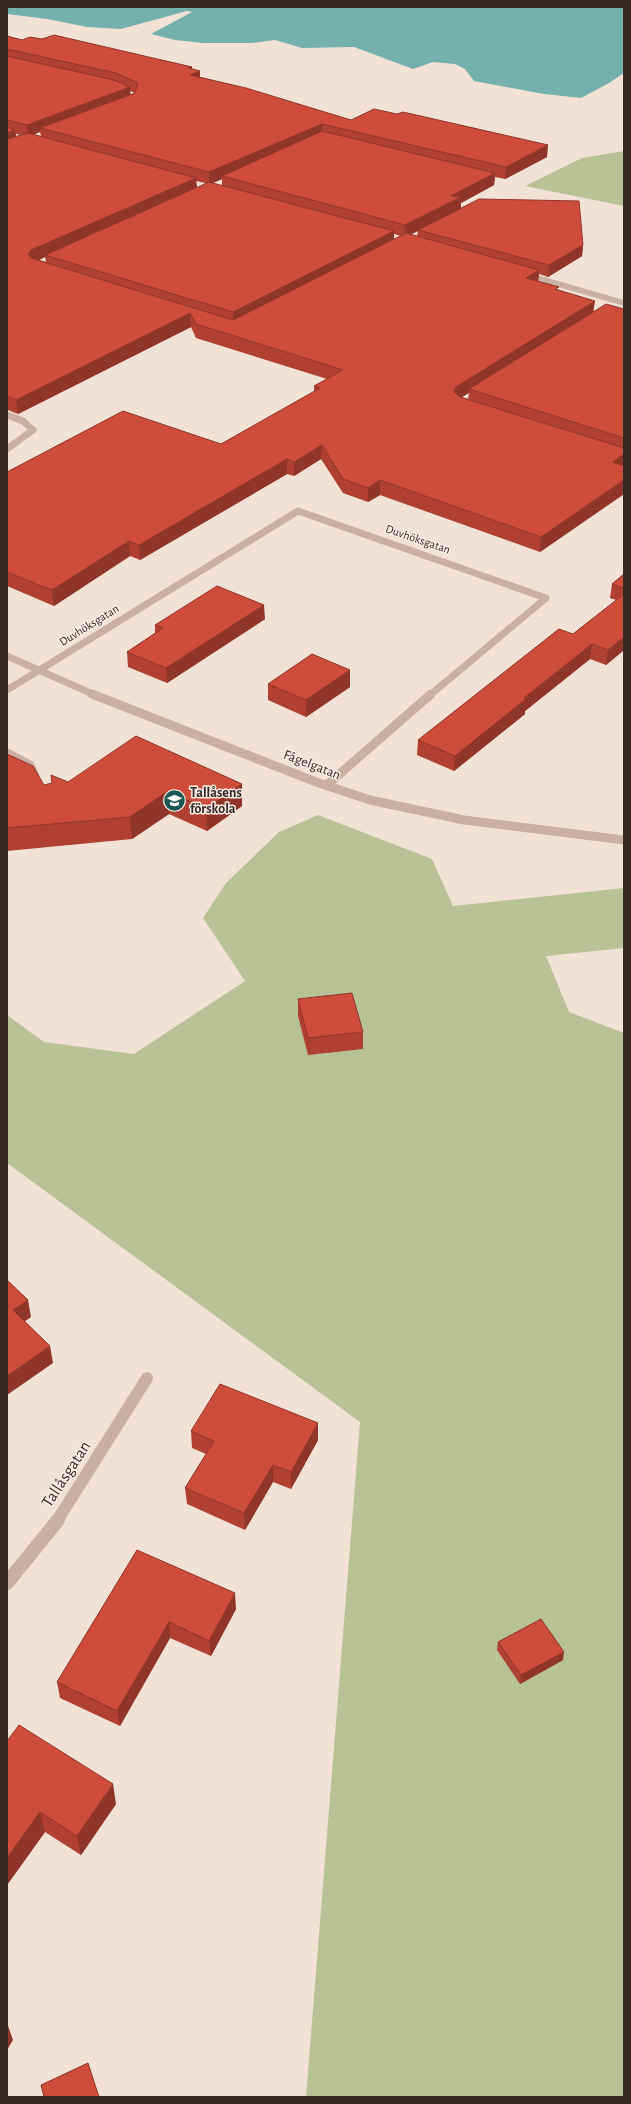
<svg xmlns="http://www.w3.org/2000/svg" width="631" height="2104" viewBox="0 0 631 2104" font-family="'Alegreya Sans',sans-serif">
<style>
.green{fill:#b8c296}
.water{fill:#74b1ac}
.lines{fill:none;stroke-linecap:round;stroke-linejoin:round}
.lane{stroke:#cab0a2;stroke-width:9}
.street-far4{stroke:#cab0a2;stroke-width:5.5}
.street-far3{stroke:#cab0a2;stroke-width:7}
.street-far2{stroke:#cab0a2;stroke-width:9}
.street-far1{stroke:#cab0a2;stroke-width:12}
.street{stroke:#cab0a2;stroke-width:14}
.wall{fill:#b04132;fill-rule:evenodd}
.shaded-wall{fill:#903529}
.building{fill:#cd4c3a;stroke:#903529}
.labels{text-anchor:middle;dominant-baseline:central;stroke-width:3;stroke-linejoin:round;paint-order:stroke}
.far-street-label{font-size:12px;fill:#352825;stroke:#faede3}
.street-label{font-size:14px;fill:#352825;stroke:#faede3}
.poi-label{font-size:14px;font-weight:bold;fill:#352825;stroke:#faede3;text-anchor:start}
.near-street-label{font-size:17px;fill:#352825;stroke:#faede3}
</style>
<rect width="100%" height="100%" fill="#f2e2d6"/>
<path class="green" d="M624,151V206L525,186L582,158Z
M318,815L432,859L453,906L624,888V948L546,956L569,1012L624,1033V2097H306L360,1422L7,1163V1015L44,1042L134,1054L245,981L203,918L226,883L279,832Z"/>
<path class="water" d="M7,7H624V73L609,83L581,98L544,94L474,81L465,69L455,64L433,62L413,69L354,47L302,48L275,40L253,43H203L175,40L151,34L192,12L187,11L121,29L87,27L47,19L7,14Z"/>
<g class="lines">
<path class="lane" d="M7,753L30,765L35,776"/>
<path class="street-far4" d="M527,275L624,303"/>
<path class="street-far3" d="M7,415L23,421L33,430L7,449
M7,656L95,695
M7,690L298,511L546,598L430,695"/>
<path class="street-far2" d="M92,694L316,782L370,800L464,820L624,840
M327,785L431,694"/>
<path class="street-far1" d="M57,1521L147,1378"/>
<path class="street" d="M7,1583L58,1520"/>
</g>
<path class="wall" d="M7,36L22,40L42,39L192,67V69L200,77L351,120L547,157L505,179L495,177L494,185L461,203V208L583,245L582,256L548,277L539,274L538,281L559,290L593,311L624,309V494L540,552L380,495L368,502L343,493L321,459L294,476L287,474L140,560L130,556L54,606L7,586V472L221,444L314,392V386L327,379L196,338L191,327L18,414L8,410H7ZM130,91L135,93L130,95ZM40,132L41,136L34,135L35,134ZM16,134L21,135L16,137ZM222,179V186L212,183ZM196,181L205,183L206,184L197,188ZM418,231L417,236L410,235ZM394,234L401,236L394,240ZM45,257L46,262L39,260ZM469,393L468,399L462,397Z
M624,574V650L606,665L590,659L525,711V714L454,771L417,755L418,740L573,634L616,600L610,598L612,584Z
M265,619L167,683L128,667L127,652L155,633V625Z
M350,670V687L306,717L268,700V684Z
M7,754L44,785L68,782L242,784V806L207,831L169,814L132,839L7,851Z
M298,999L363,1032V1049L308,1055L298,1016Z
M191,1431L318,1440L291,1489L273,1482L245,1530L187,1504L185,1488L206,1454L192,1448Z
M137,1550L236,1609L211,1656L170,1638L120,1726L60,1698L57,1682Z
M498,1642L563,1660L520,1684L497,1650Z
M19,1725L116,1804L81,1855L45,1832L7,1885Z"/>
<path class="shaded-wall" d="M192,67V74L200,71V82L190,86L189,68Z
M130,87L131,98L40,128V132L28,137L27,125Z
M322,124V135L222,176V179L209,185V172Z
M15,130L16,141L7,145V133Z
M548,145L547,157L505,179L506,167Z
M495,173L494,185L461,203L460,209L418,230V231L405,237V225L451,196Z
M196,178L197,190L45,255V257L32,263L28,254L31,250Z
M394,231V243L234,324L233,312Z
M583,245L582,256L548,277L549,265Z
M539,270L538,283L526,278Z
M595,301L593,314L469,389V393L455,401L454,392L456,387Z
M190,313L191,327L18,414L16,400Z
M7,399L8,410H7Z
M322,445L321,459L294,476V462Z
M624,454V467L613,462Z
M287,459V474L140,560L139,545Z
M380,480V495L368,502V488Z
M624,480V494L540,552L541,537Z
M129,541L130,556L54,606L52,590Z
M264,605L265,619L167,683L166,668Z
M624,637V650L606,665L608,650Z
M592,644L590,659L525,711V714L454,771L455,756L524,698Z
M350,670V687L306,717V700Z
M242,784V806L207,831L206,809Z
M168,791L169,814L132,839L130,817Z
M28,1300L31,1317L17,1327L13,1310Z
M50,1346L53,1363L7,1395V1376Z
M318,1423V1440L291,1489V1472Z
M273,1465V1482L245,1530L244,1513Z
M235,1593L236,1609L211,1656L209,1641Z
M169,1622L170,1638L120,1726L117,1711Z
M564,1652L563,1660L520,1684L521,1675Z
M113,1784L116,1804L81,1855L77,1836Z
M40,1812L45,1832L7,1885V1858Z
M7,2023L13,2040L7,2050Z"/>
<path class="building" d="M54,35L192,67L189,68L200,71L190,75L246,88L351,120L374,109L397,114L403,112L548,145L506,167L322,124L209,172L40,128L135,93L138,83L116,73L7,49V36L22,40L30,37L42,39Z
M7,56L114,80L130,87L27,125L7,120Z
M7,127L15,130L7,133Z
M322,131L495,173L451,196L461,197L405,225L222,176Z
M28,133L196,178L31,250L28,254L31,258L233,320L406,233L539,270L526,278L559,287L555,289L595,301L456,387L454,392L460,397L624,448V454L613,462L624,466V480L541,537L380,480L368,488L343,479L322,445L294,462L287,459L139,545L129,541L52,590L7,572V472L123,411L221,444L320,388L314,386L343,370L196,324L190,313L16,400L7,396V139Z
M209,182L394,231L233,312L45,255Z
M479,199L579,201L583,245L549,265L418,230Z
M606,304L624,309V438L469,389Z
M624,574V588L612,584Z
M217,586L264,605L166,668L127,652L163,628L155,625Z
M624,594V637L608,650L592,644L524,698L526,699L455,756L418,740L559,629L573,634Z
M312,654L350,670L306,700L268,684Z
M136,736L242,784L206,809L168,791L130,817L7,828V754L33,766L44,785L52,783L51,775L68,782Z
M352,993L363,1032L308,1038L298,999Z
M7,1280L28,1300L13,1310L50,1346L7,1376Z
M220,1384L318,1423L291,1472L273,1465L244,1513L185,1488L214,1441L191,1431Z
M137,1550L235,1593L209,1641L169,1622L117,1711L57,1682Z
M541,1619L564,1652L521,1675L498,1642Z
M19,1725L113,1784L77,1836L40,1812L7,1858V1741Z
M88,2063L99,2097H44L41,2085Z"/>
<defs>
<symbol id="school-disc" viewBox="-11 -11 22 22"><circle r="9.5" fill="#195855" stroke="#faede3"/><path d="M0-5L7-2L0 1L-7-2ZM-4 1L0 2.5L4 1V4Q0 6-4 4Z" fill="#fff"/></symbol>
</defs>
<g fill-rule="evenodd">
<use href="#school-disc" x="162" y="788" width="25" height="25"/>
</g>
<g class="labels">
<g class="far-street-label">
<text transform="translate(418 539) rotate(19)">Duvhöksgatan</text>
<text transform="translate(89 625) rotate(-32)">Duvhöksgatan</text>
</g>
<g class="street-label">
<text transform="translate(312 765) rotate(21)">Fågelgatan</text>
</g>
<g class="poi-label">
<text x="190" y="793">Tallåsens<tspan x="190" dy="16">förskola</tspan></text>
</g>
<g class="near-street-label">
<text transform="translate(66 1474) rotate(-57)">Tallåsgatan</text>
</g>
</g>
<rect width="631" height="2104" fill="none" stroke="#352825" stroke-width="16"/>
</svg>
